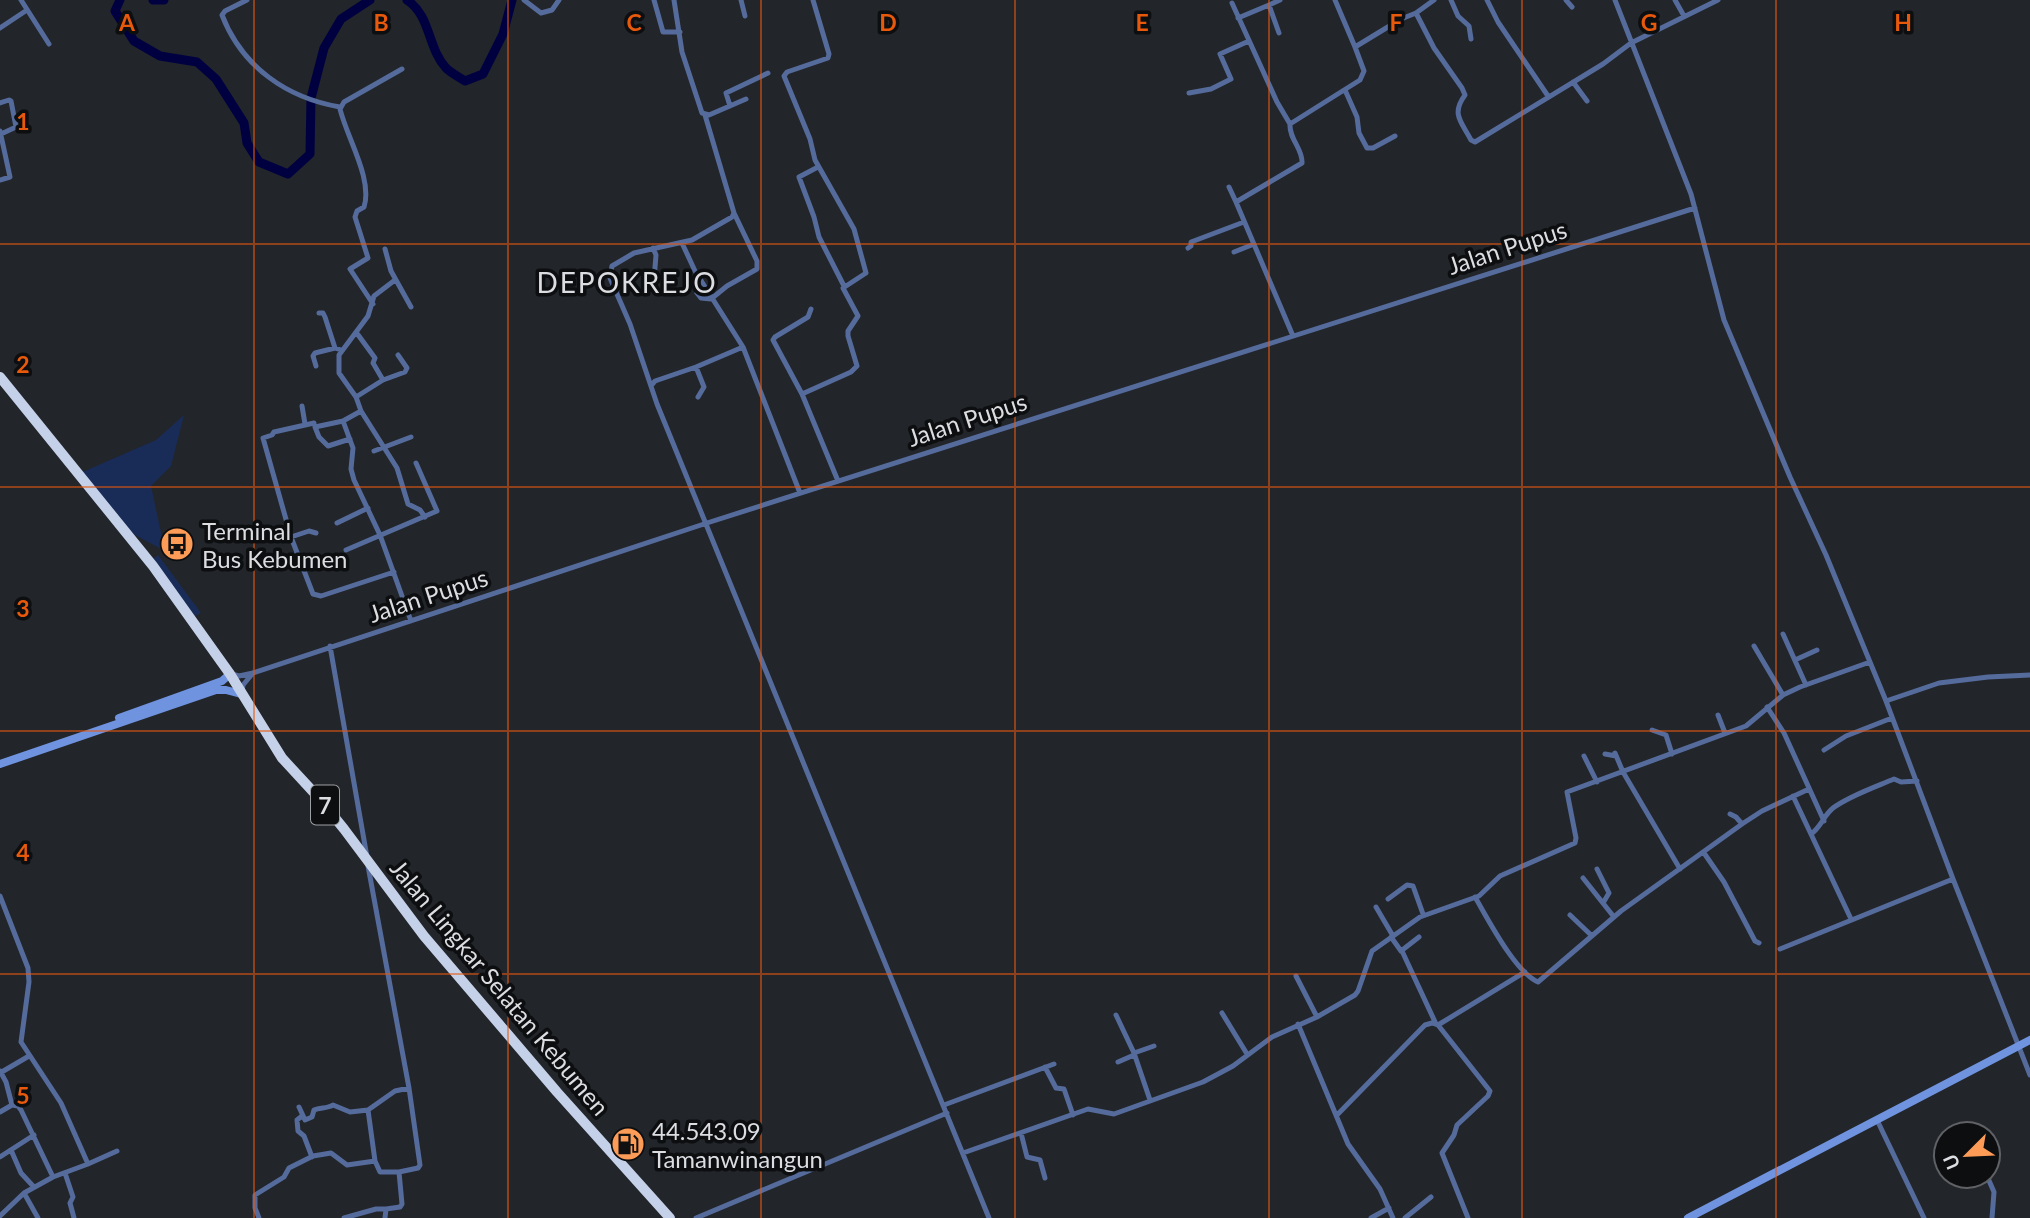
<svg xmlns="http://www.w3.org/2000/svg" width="2030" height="1218" viewBox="0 0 2030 1218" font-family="Lato,sans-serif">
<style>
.green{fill:#192c57}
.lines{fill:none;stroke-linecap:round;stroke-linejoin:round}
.river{stroke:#000041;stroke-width:9}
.street{stroke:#556b9b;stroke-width:5}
.secondary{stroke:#6f93df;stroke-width:8}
.highway{stroke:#c5d1e9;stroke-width:10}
.grid{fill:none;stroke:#e8590c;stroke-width:2;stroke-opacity:0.55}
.labels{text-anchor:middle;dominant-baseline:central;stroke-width:7;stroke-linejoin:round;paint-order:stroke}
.shield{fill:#0c0e10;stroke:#9d9fa2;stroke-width:2}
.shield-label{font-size:23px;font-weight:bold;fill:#dbdde1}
.street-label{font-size:24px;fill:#dbdde1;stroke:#0c0e10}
.poi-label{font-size:24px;fill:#dbdde1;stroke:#0c0e10;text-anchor:start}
.quarter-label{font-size:28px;letter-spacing:2px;fill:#dbdde1;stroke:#0c0e10}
.grid-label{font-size:23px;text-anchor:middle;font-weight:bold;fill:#e8590c;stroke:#0c0e10;stroke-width:7;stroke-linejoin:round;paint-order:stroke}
</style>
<rect width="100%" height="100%" fill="#22252a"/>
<path class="green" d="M184,415L171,466L151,486L165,551L120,527L78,474L156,440Z
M158,555L201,613L195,616L152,560Z"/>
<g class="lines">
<path class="river" d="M120,0L115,11L134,41L160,56L197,62L216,79L244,123L247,143L259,162L288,174L310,154L311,98L324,48L341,19L370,0
M153,0H164
M407,0C431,16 427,47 446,68C451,73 459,77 465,81L483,74L503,34L512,0"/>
<path class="street" d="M21,0L49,44
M247,0L225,11L222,15C242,67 287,98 340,107
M524,0L541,13L552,10L559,0
M654,0L663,32H680
M674,0L682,52L702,113L709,115L746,99
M741,0L745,16
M1335,0L1355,47
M1451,0L1458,16L1469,26L1471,39
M1487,0L1498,22L1548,96
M1566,0L1572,7
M1615,0L1691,194L1724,320L1790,477L1826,555L1886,701L1953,879L2030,1075
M1675,0L1684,16
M1232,3L1277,102L1290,124
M1269,5L1280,0
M1416,13L1434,48L1462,88L1465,95C1451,114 1461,121 1471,140L1475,142L1603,64L1631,43L1718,0
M1238,18L1269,5L1279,33
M0,28L27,10
M1573,82L1587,101
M1345,90L1357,117L1359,133L1367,148H1373L1395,136
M1189,93L1211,89L1231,79L1220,54L1249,41
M0,103L9,100L11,101L16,127L1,134
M730,106L726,93L768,73
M705,115L734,213L732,217L692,240L634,253L612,266L610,278L630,324L657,404L989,1218
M0,131L10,177L0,180
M818,167L799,177L814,217L819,237L844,286
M1229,187L1236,202
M682,243L695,271L743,347L800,493
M653,248L656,255L654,280
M1188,248L1191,246V242L1244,222
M385,249L391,271L411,307
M1234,252L1254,244
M697,293L701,298L711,299L727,286L757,269V261L734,213
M373,304L350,269L368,258L355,217L357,211L364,207C373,179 347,138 340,109L344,102L402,69
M811,309L808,317L775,337L773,340L802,394L838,481
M319,313H323L325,317L335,348
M356,332L375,358L373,363L383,380
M1293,336L1236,202L1302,163C1303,149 1289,139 1290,124L1360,80L1364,71L1355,47L1401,19L1416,13L1434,0
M316,366L313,356L315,353L335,348L341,350
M696,367L704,387L698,397
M651,386L655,381L696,367L743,347
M802,394L851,372L857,366L848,336V331L858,316L843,288L866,273L854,229L815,160L810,139L784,76L787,72L828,58L829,54L813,0
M356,397L383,380L405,372L407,368L398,355
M302,406L305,424
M361,411L397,468L408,504L420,510L425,517
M343,421L353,448L351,469L354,480L380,535L411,621
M314,423L274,432L272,435L263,438L291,537L313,594L321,596L394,572
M350,439L328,446L319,437L315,427L343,421L361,411L356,397L339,373V355L368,316L374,296L395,280
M374,451L411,437
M337,523L368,508
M291,537L309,531L316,533
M346,550L437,511L416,463
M1783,634L1806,685
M330,646L367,857
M1754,646L1783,695
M1795,660L1817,650
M232,674L239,676L253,673L707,523L1695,208
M242,691L243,685L253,673
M1886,701L1939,683L1988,677L2030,675
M1767,707L1784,733L1824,821
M1718,715L1725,733
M1652,730L1666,735L1672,754
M1824,750L1846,736L1892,718
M1615,753L1623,772L1680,869
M1605,754L1616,756
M1584,756L1597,782
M1793,796L1851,919
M1730,814L1736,817L1742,824
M1811,834C1821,827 1824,815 1833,808C1849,796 1875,787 1894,779L1901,782L1917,781
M1704,853L1724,882L1755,941L1759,943
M368,866L409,1088L420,1165L418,1168L399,1172L402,1204L400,1207L386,1209L385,1218
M1597,869L1609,893L1603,903
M1583,878L1614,917
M0,896L28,968L29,982L21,1042L61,1103L88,1164L53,1177L24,1193
M1475,897C1488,919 1515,972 1538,982L1621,911L1742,824L1762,811L1809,789
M1388,899L1407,885L1413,886L1423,914
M1376,907L1393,936
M1570,915L1592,936
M1391,937L1401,951L1419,937
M1780,949L1953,879
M1402,951L1436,1024
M1296,976L1317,1017
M1222,1013L1247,1054
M1116,1015L1134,1053L1150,1100
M1298,1024L1348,1144L1380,1189L1393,1218
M1438,1025L1490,1091L1488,1096L1457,1125L1454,1135L1442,1153L1468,1218
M1134,1053L1154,1046
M1118,1062L1134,1055
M1045,1067L1056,1088L1064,1089L1073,1115
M0,1071L6,1082L12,1105L18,1106L21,1110L53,1177
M0,1073L29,1056
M944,1105L1054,1064
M299,1107L305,1120L312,1117L314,1110C320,1107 327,1109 333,1105L350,1112L368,1110
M0,1112L12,1105
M1337,1115L1425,1025L1432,1023L1438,1025L1525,972
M302,1116L297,1120L298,1131L304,1136L312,1157
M1877,1120L1924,1218
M1021,1133L1027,1157L1040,1160L1045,1178
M11,1150L21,1173L33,1186
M963,1153L1088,1109L1114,1114L1203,1082L1233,1066L1272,1037L1317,1017L1355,995L1358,991L1372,951L1420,917L1479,896L1500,876L1575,843L1576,838L1567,792L1746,726L1783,695L1800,687L1870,662
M0,1157L34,1135
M375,1161L380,1172H399
M88,1164L117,1151
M65,1173L73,1197L70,1203L74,1218
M1987,1176L1994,1192L1992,1218
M0,1216L24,1193L38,1218
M259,1218L255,1208V1195L284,1177L289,1168L313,1156L331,1153L347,1165L375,1161L368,1110L395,1091L409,1088
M344,1218L376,1209H386
M696,1218L947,1113
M1371,1218L1389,1208
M1405,1218L1431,1197"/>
<path class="secondary" d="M119,718L222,681L230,674
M0,764L216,690H226L241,694
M1688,1218L2030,1040"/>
<path class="highway" d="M0,377L153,566L230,674L282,758L318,797L344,829L424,936L557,1092L670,1218"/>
</g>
<path class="grid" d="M254,0V1218M508,0V1218M761,0V1218M1015,0V1218M1269,0V1218M1522,0V1218M1776,0V1218M0,244H2030M0,487H2030M0,731H2030M0,974H2030"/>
<defs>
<symbol id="bus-disc" viewBox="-11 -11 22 22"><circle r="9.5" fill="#fd9c57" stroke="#0c0e10"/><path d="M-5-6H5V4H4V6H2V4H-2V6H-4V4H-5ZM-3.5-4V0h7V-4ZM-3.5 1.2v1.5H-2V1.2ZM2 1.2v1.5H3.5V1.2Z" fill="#111"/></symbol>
<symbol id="fuel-disc" viewBox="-11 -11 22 22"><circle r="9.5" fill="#fd9c57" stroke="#0c0e10"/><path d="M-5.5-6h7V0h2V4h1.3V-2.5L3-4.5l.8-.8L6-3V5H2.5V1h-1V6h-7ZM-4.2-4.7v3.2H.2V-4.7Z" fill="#111"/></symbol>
</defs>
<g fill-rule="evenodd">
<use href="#bus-disc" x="158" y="525" width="38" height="38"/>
<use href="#fuel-disc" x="609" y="1125" width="38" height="38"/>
</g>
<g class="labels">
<rect class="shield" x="311" y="785.5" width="28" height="39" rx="5"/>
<g class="shield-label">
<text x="325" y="805">7</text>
</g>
<g class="street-label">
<text transform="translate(1507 247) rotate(-18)">Jalan Pupus</text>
<text transform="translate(967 419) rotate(-18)">Jalan Pupus</text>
<text transform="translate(428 595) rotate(-18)">Jalan Pupus</text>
<text transform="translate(500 987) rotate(50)">Jalan Lingkar Selatan Kebumen</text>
</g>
<g class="poi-label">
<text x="202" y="530">Terminal<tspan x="202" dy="28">Bus Kebumen</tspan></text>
<text x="652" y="1130">44.543.09<tspan x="652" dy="28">Tamanwinangun</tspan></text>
</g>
<g class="quarter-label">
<text x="627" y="282">DEPOKREJO</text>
</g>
</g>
<g class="grid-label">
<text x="127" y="31">A</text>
<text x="381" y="31">B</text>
<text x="634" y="31">C</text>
<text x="888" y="31">D</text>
<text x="1142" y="31">E</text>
<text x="1396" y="31">F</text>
<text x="1649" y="31">G</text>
<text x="1903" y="31">H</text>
<text x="23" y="130">1</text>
<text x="23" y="373">2</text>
<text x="23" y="617">3</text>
<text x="23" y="861">4</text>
<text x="23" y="1104">5</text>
</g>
<g transform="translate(1967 1155) rotate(246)"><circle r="33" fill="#0c0e10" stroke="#5f6164" stroke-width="2"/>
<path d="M0-5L12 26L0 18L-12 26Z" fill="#fd9c57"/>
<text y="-10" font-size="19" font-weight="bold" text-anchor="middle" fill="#dbdde1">U</text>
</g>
</svg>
